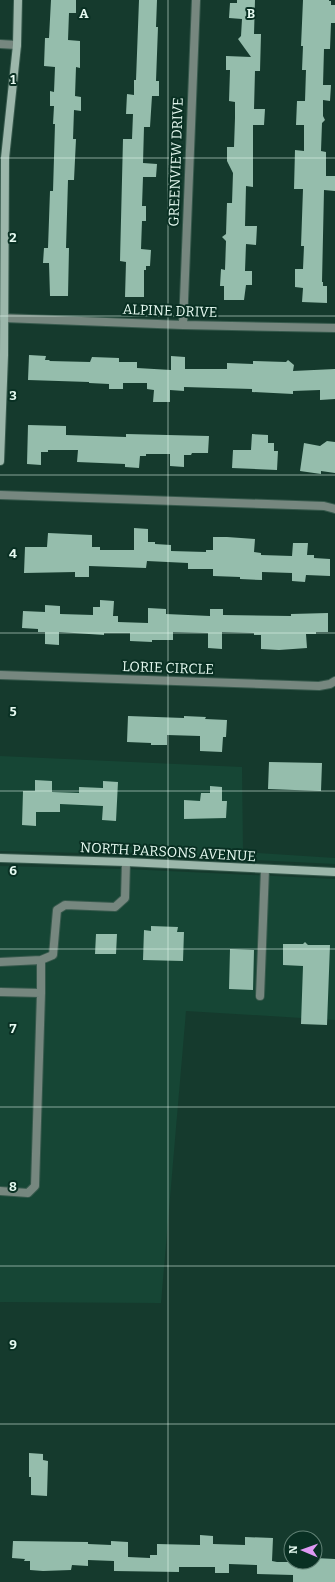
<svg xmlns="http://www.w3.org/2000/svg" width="335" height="1582" viewBox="0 0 335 1582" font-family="Bitter,serif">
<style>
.built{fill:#164635}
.building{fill:#95bdac}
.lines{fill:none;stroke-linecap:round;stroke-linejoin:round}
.lane-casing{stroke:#36594c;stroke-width:10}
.street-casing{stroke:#36594c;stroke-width:10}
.secondary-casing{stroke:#36594c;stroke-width:10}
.lane{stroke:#76877f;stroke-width:8}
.street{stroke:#76877f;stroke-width:8}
.secondary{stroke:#9cb7ab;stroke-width:8}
.grid{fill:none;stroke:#e6faf1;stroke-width:1;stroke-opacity:0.55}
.labels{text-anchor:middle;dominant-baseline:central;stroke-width:4;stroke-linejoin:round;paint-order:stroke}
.street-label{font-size:14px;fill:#e6faf1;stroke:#093023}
.grid-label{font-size:13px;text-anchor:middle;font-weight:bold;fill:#e6faf1;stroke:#093023;stroke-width:4;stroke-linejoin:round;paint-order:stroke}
</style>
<rect width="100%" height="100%" fill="#153a2d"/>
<path class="built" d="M0,756L242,767L243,852L335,858V864L127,854L0,851Z
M0,866L126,869L335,879V1020L186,1011L161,1303L0,1302Z"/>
<path class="building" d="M51,0H76V13H69L68,40L80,41V68L76,67L75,96L81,97V111L74,110L73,139H76L74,180H68L66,248H69L68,296H50L49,263H43L44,248H48L50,191H53L55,124H53L54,106H50V91L54,92L55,67L44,66L45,38H49Z
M139,0H157L156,27H158L156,81H159V96H152L150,127H144L143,163L157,164L156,177H143L142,206H146V221H142L141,249L151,250L150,266H146V270H144V297H125L126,262L120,261L123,139H132L133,114H126L127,94L134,95V80H136Z
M237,0H255L254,34H261L260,71H255L254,109H265L264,125H253V187L246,186L245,226H257L256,245L246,244L245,271H252V285H246L244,300H224V286H220L221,269L225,270L226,241L222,237L226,234L227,203H232L233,173L227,161V147H234L235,118V102L229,101L230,70H226V56L251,57L238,39L241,36L242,19L229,18L230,3H237Z
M303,0H329V1H331V5H335V23H331L330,49H324L323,85H331L330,101L323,100V116L325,120L322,123L321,151L326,152V176H335V191L324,190L322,282H323V286H327V303L302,302L303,288L295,287V269H303L304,246H301L303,189H294L295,150L304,151V125H296L297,101H305L306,70H302L303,46H301Z
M29,355L46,356L45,360H50L49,361L90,362L92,357L119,358V362H137V368L171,370V356L185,357V369H227V363L253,364V361L286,362L288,360L294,365L293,371L335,369V399L320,400V390L293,391V394L252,392V389L184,387V391L170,390V402H153L154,390L147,389V383H123V389H109V384L89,383V382L28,380Z
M28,425L66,426V435L126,437V434L209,436L208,453H192L191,455H184V467L170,466V454H146V456H140L139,468L125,467V464L77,462L78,450H48V452H41V465L27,464Z
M252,434L268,435V443H274V451H278L277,470L232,468L233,450H251Z
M327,441L335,442V473L321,471V474L300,471L304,443L320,446Z
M134,528L148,529V542H155V544L171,545V551L206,552V550H213V537H227L255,539L254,552L261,553V555L292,556L293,543H308L307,555H314V558L330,559V576L306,575L305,582L292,581V573L262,572V580L240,579V577L213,576V569H188V563L147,561L146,568L89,566V577H75V572L24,573L25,547H47L48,533L92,535V547H100V550H134Z
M100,600L114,601L113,616H118V622L148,623V608L166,609V614L210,616V609H223V615L291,616V614L328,613V632H316V634H306L307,648L279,650L261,649V635H254V633L222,632V649L208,648V633L173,632V640H152V642L130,641V633H104V635L59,632V645L45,644V632H38V629L22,628L23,611L45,612V605L60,606V614L93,615V607H100Z
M128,716L184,718V716L206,717L205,719L227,720L226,737H223L222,752L200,751V736L167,735V745H151V743L127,742Z
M269,762L322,763L321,791L268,789Z
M35,780L52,781V792L79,793V787L103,788V781L118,782L116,821L102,820L103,806L60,804V812H36V826L22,825L23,791H35Z
M210,786L222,787V801H227L226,818L184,819V800L200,801L201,793H210Z
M151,926L178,927L177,932H184L183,961L143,960L144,930L151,931Z
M96,934H117L116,954H95Z
M305,942L308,945H330L327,1025L301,1024L303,966L283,965V944H303Z
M230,949L254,950L253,990L229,989Z
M29,1453L43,1454V1460L48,1461L47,1496L31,1495V1477H29Z
M200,1535L213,1536V1544L245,1545V1537L273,1538L272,1561L277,1562H315V1558L335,1559V1582H293V1575L257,1574V1565L229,1564V1573H215V1567H179V1572L114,1571V1561L88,1560V1566L72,1565L71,1570L43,1571L30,1570V1561H24L25,1559L12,1558L13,1541L88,1542V1544L111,1545V1541L128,1542V1557L150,1558V1555H157V1544L200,1545Z"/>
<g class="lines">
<defs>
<path id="lane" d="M0,44L17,45
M41,960L53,955L57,910L65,905L115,907L125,898L126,862
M0,962L41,960V993
M0,992L41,993L35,1186L28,1193L0,1191
M260,996L265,869"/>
<path id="street" d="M4,318L183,325L335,328
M183,325L196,0
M0,495L324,506L335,509
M0,675L319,686L330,684L335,681"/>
<path id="secondary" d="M0,461L4,355L5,158L17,45L18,0
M0,858L126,862L335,872"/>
</defs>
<use href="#lane" class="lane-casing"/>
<use href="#street" class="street-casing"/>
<use href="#secondary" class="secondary-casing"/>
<use href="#lane" class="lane"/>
<use href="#street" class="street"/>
<use href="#secondary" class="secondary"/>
</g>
<path class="grid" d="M168,0V1582M0,158H335M0,316H335M0,475H335M0,633H335M0,791H335M0,949H335M0,1107H335M0,1266H335M0,1424H335"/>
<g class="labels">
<g class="street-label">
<text transform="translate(176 162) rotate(-88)">GREENVIEW DRIVE</text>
<text transform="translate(170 311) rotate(2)">ALPINE DRIVE</text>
<text transform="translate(168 668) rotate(2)">LORIE CIRCLE</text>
<text transform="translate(168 852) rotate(3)">NORTH PARSONS AVENUE</text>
</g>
</g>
<g class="grid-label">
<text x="84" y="18">A</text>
<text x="251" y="18">B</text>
<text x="13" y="84">1</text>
<text x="13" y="242">2</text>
<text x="13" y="400">3</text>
<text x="13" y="558">4</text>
<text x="13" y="716">5</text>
<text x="13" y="875">6</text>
<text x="13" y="1033">7</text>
<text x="13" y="1191">8</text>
<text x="13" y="1349">9</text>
</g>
<g transform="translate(303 1550) rotate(272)"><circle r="19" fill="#093023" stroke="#618175"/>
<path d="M0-3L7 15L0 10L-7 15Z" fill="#dd99f3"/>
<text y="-6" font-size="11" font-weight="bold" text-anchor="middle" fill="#e6faf1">N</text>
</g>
</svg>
